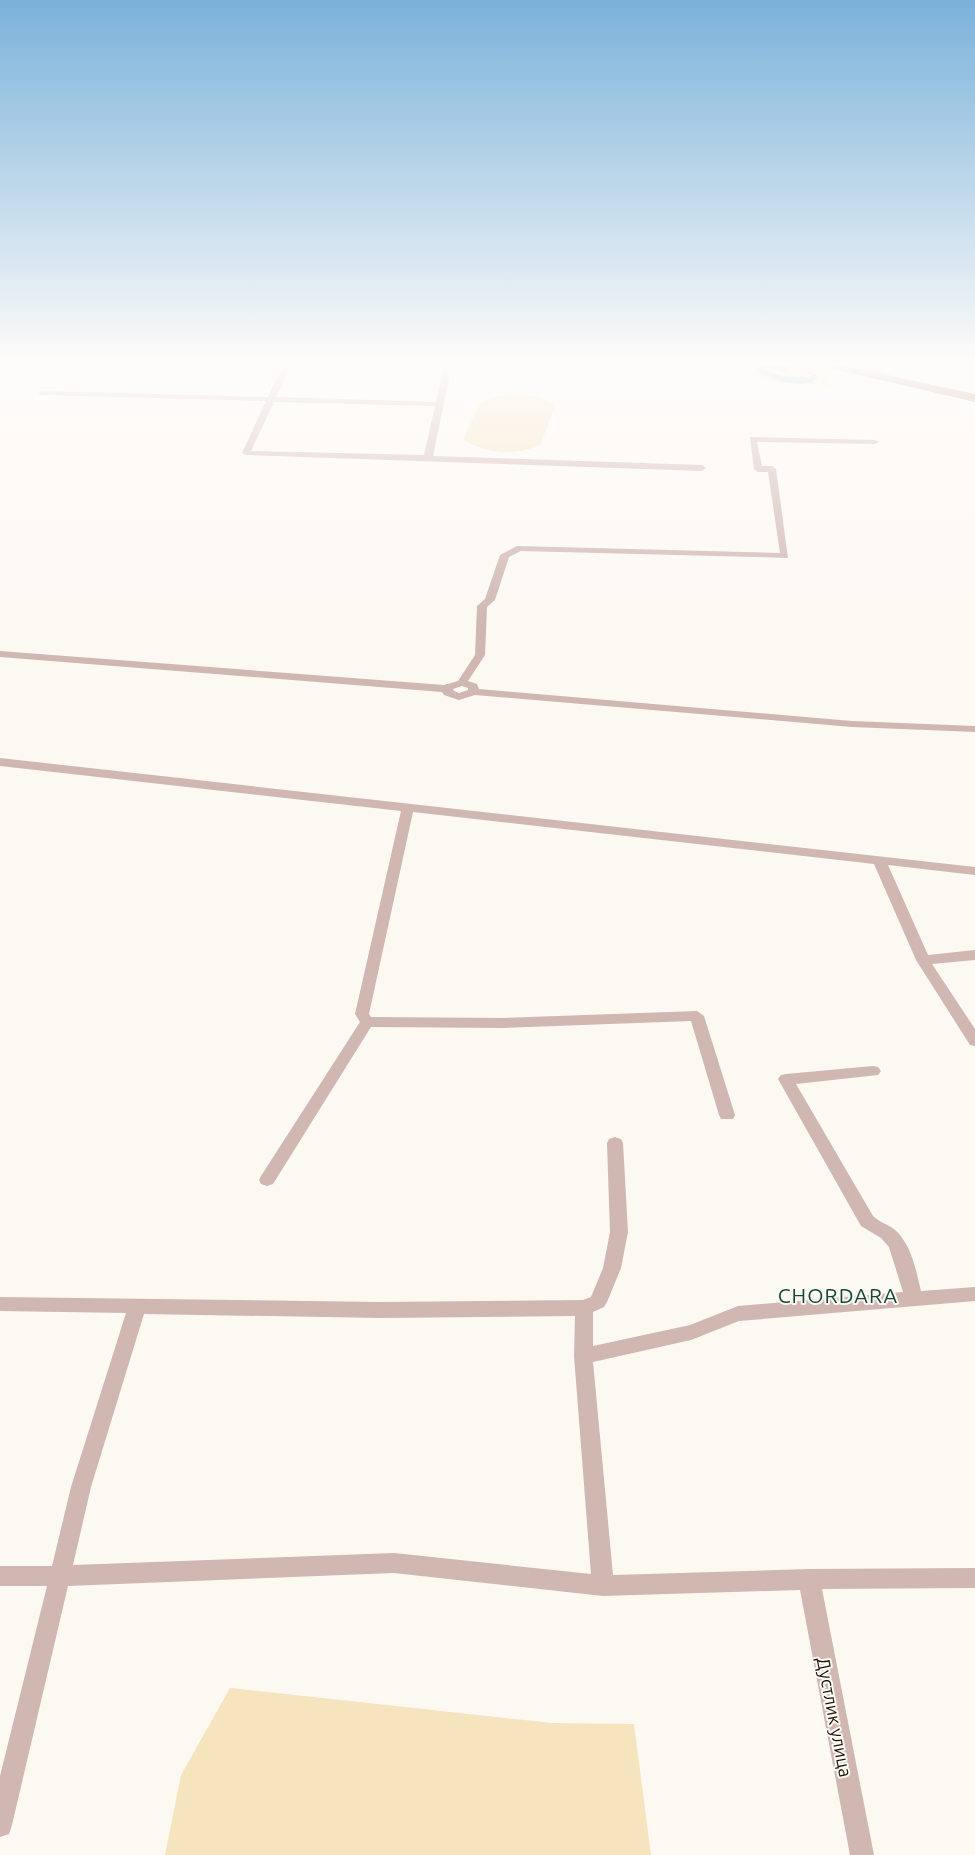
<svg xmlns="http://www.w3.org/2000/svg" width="975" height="1855" viewBox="0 0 975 1855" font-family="Ubuntu,sans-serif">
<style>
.green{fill:#f6e4be}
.water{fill:#76afc5}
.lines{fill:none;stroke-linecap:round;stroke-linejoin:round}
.street{fill:#d0b7b1;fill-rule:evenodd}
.primary{fill:#ab7f75;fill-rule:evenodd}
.labels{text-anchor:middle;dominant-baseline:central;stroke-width:4;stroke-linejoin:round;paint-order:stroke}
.near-street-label{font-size:18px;fill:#181307;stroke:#fcf9f3}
.near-quarter-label{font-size:21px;letter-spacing:1px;fill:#144737;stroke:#fcf9f3}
</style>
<rect width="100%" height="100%" fill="#fcf9f3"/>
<path class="green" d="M523,365H796L824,370L831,387L765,381L740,375Z
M527,395L542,398L555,405L541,444C516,457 486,454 463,439L480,404C493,394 512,395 527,395Z
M230,1688L552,1723L634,1724L651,1855H165L181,1775Z"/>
<path class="water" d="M759,365L793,367L784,372L772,368L763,369L782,376L811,378L812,376L804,371L816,374L818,377C805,392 770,379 756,371Z"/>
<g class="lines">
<path class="street" d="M283,365H290L276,397L436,402L444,365H452L433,456L702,465L706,468L702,471L246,455L242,453L266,401L42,395L38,393L42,391L268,397ZM274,402L435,406L424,455L251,451Z
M855,365H867L892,375L885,377Z
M750,437L875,440L879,442L875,444L757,442L762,466H772L776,469L788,558L521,551L509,557L495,600L487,607L485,655L468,681L477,684L479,689L852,721L975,726V732L852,727L475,695L459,700L444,695L442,692L0,657V651L444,685L458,681L475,655L477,606L485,599L500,555L517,546L780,553L768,472H758L754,469ZM462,686L468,688V690L459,693L454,691L453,689Z
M0,758L975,867V875L888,865L928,955L975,950V960L932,964L975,1029V1046L970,1045L916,960L874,864L413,812L369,1014L371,1017L504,1018L697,1011L704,1016L735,1115L733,1119H721L719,1115L691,1021L504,1028L371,1027L273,1184L267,1186L261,1184L259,1180L261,1176L360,1022L355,1014L401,811L0,766Z
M873,1066L878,1067L881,1071L878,1075L796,1084L873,1216C879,1222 887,1224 894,1229C911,1243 916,1270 921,1291L975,1287V1301L739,1321L691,1340L593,1362L613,1575L809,1569L975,1568V1588L822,1589L874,1855H850L800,1590L603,1596L394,1573L68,1586L12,1825L9,1834L0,1837V1776L47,1586H0V1566H52L71,1487L126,1313L0,1311V1297L381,1302L583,1300L591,1297L603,1268L610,1232L607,1143L609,1139L615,1137L621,1139L623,1143L628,1232L621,1268L607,1302L604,1307L593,1312V1346L690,1325L738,1306L903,1292L889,1247L881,1238L861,1226L778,1079L781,1075L786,1074ZM144,1314L381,1318L575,1316L574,1356L591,1574L394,1553L73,1565L91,1487Z"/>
<path class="primary" d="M816,365H839L975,394V402Z"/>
</g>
<linearGradient id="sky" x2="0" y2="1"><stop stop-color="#7ab2da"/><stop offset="0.58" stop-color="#fefcfa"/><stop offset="1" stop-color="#fefcfa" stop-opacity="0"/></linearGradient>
<rect width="975" height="625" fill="url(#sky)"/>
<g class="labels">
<g class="near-street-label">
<text transform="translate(835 1717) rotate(79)">Дустлик улица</text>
</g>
<g class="near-quarter-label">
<text x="838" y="1295">CHORDARA</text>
</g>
</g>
</svg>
